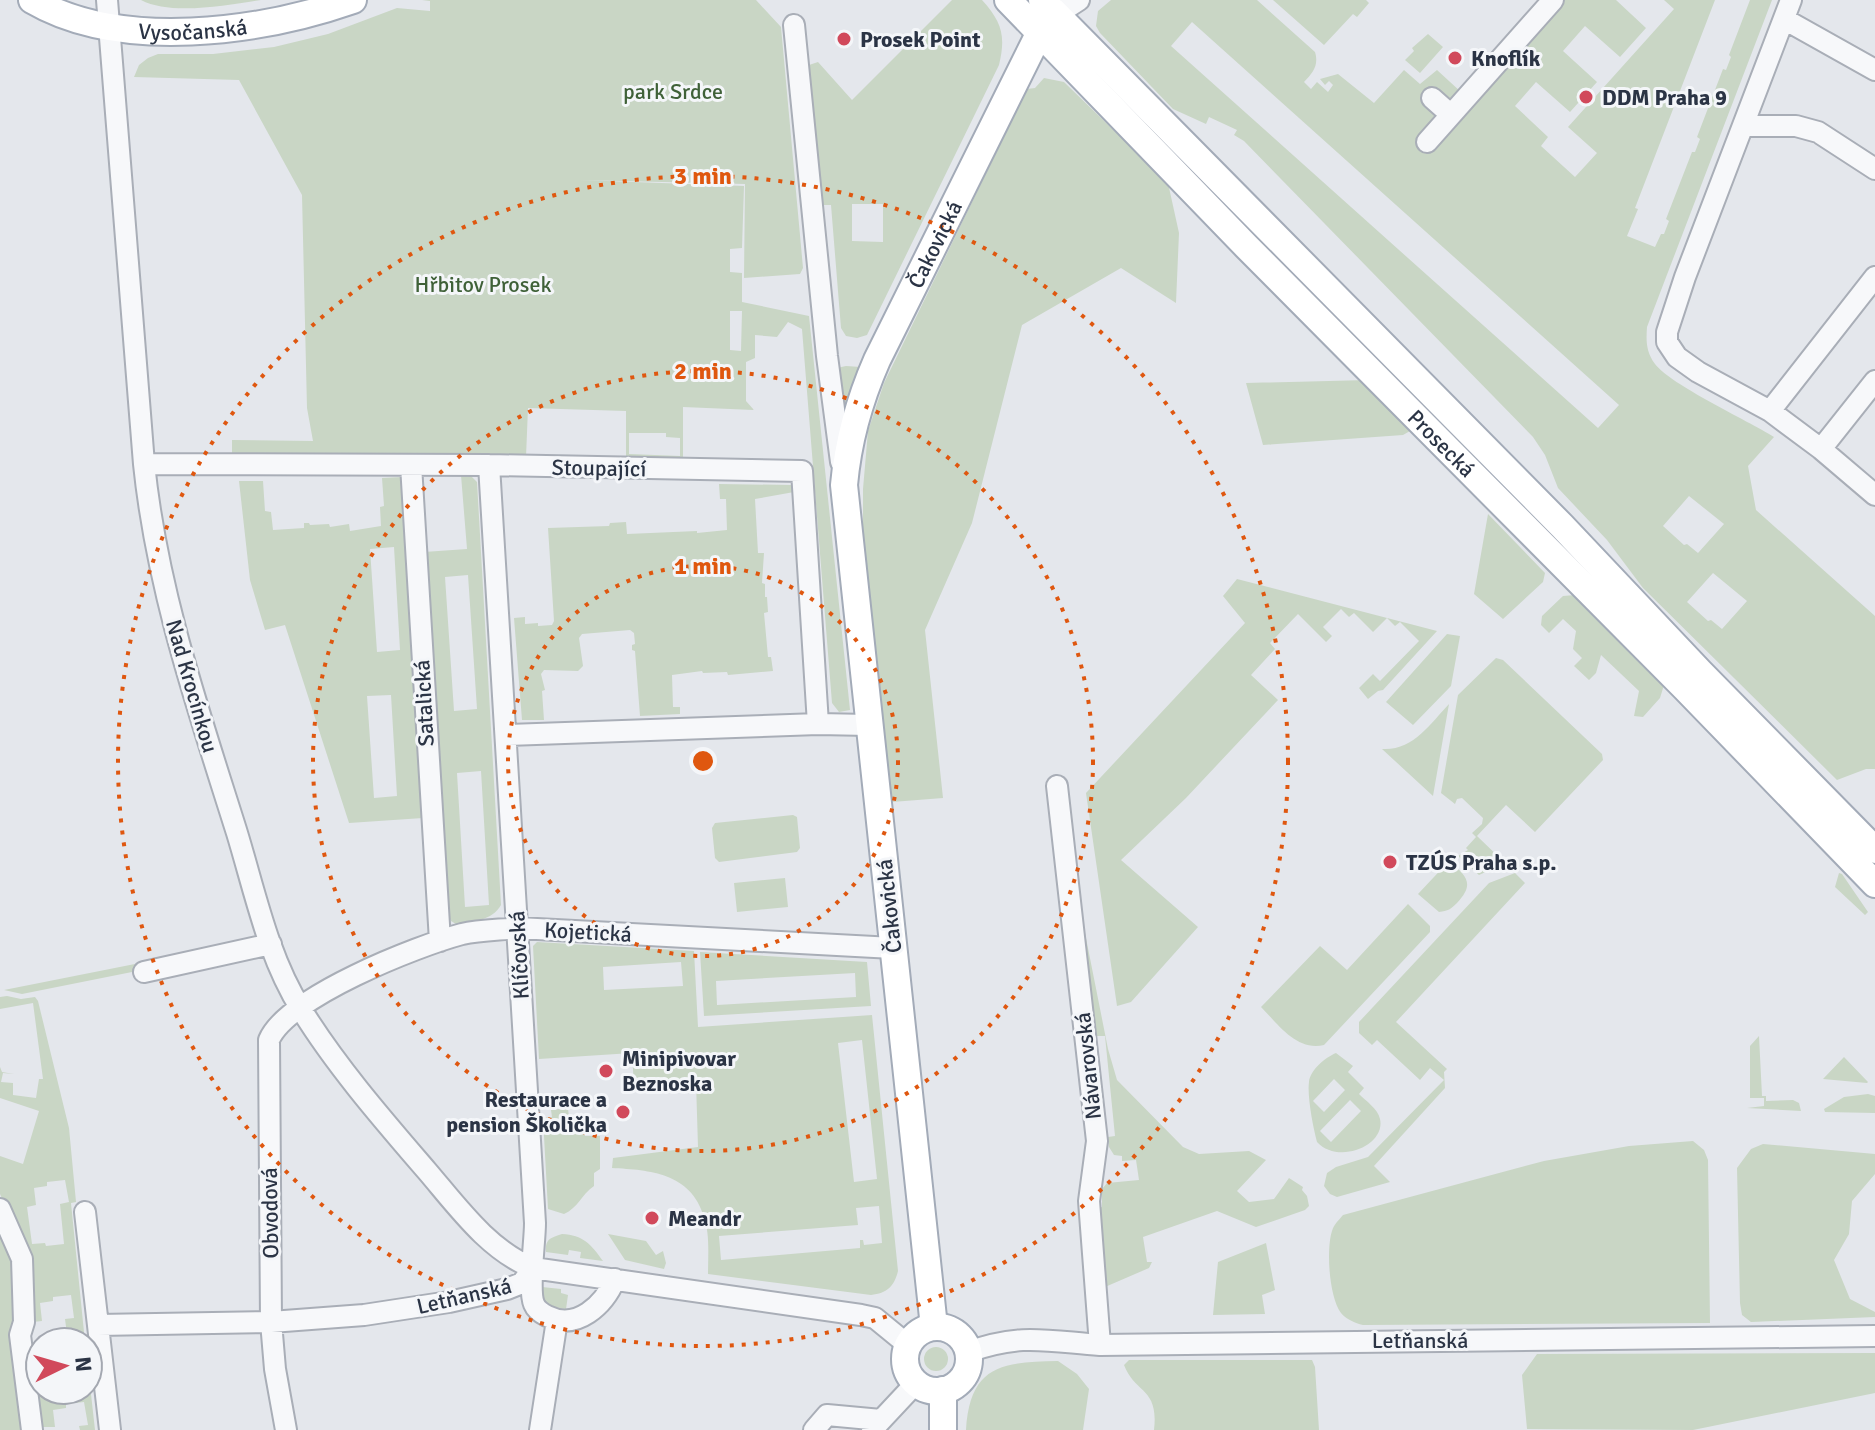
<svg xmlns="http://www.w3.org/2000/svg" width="1875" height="1430" viewBox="0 0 1875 1430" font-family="Signika,sans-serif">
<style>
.green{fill:#c9d6c5;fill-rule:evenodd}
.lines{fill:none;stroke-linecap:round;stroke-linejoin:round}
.minor-casing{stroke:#a9aeb7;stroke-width:24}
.major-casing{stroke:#a3abb8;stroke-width:30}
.minor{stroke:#f7f8fa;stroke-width:20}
.major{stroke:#fff;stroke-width:26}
.ring{fill:none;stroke:#df570f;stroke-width:4;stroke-dasharray:4 8}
.poi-dot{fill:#d1495b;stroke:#f4f6f9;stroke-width:3}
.labels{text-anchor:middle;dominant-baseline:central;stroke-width:6;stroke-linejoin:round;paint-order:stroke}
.street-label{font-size:22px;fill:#2b3445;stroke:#f4f6f9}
.poi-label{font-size:22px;font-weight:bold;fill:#2b3445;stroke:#f4f6f9;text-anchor:start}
.park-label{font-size:22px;fill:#3f6138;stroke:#f4f6f9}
.centre{fill:#df570f;stroke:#f4f6f9;stroke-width:4}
.ring-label{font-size:24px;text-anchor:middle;font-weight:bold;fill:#df570f;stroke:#f4f6f9;stroke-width:6;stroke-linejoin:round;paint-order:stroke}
</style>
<rect width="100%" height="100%" fill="#e4e7ec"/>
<path class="green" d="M141,0H261C228,5 171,16 141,0Z
M422,0H756L781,27L803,268L800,274L744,278L745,184L579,180L744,186L742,248L730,249V272L742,273V302L809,316L850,710L839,712L832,703L802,329L788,322L777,337L755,335V358L746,362V401L754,410L683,407V462L626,461V411L528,408L526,457L232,453V440L313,441L307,408L302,195L239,80L134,77L139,65L148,58L158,54H213L274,47L328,34L397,8L430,11V1ZM730,311H742L741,351L730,350ZM629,433H666V437L680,438V456L629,454Z
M952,0H982C1002,22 1006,36 999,65L867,335L857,338L846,336L841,328L831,205H822L809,65L818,62L852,100ZM852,204H883V242L852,241Z
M1111,0H1257L1315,52C1319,65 1313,73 1304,82L1311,89L1317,82L1328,92L1333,85L1329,81L1325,85L1320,79L1338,74L1374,103L1404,70L1420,84L1437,70L1461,92L1454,101H1445L1435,109L1436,119L1562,0H1616L1646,28L1620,57L1585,26L1563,51L1597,82L1570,112L1536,82L1515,106L1548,137L1541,146L1575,177L1597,153L1568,127L1674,9L1664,0H1715L1635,208L1638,209L1627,236L1655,247L1661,234H1664L1669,221L1666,219L1692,152H1695L1700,139L1697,137L1723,69L1726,70L1731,57L1729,55L1750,0H1772L1647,327C1646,341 1646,352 1655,364C1671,385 1747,420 1774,437L1748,466L1756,510L1875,616V769H1866L1837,780L1643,588L1607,540L1558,488L1545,455L1533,437L1244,141L1234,135L1237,130L1209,117L1206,124L1173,109L1100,33L1096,26L1098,11ZM1192,22L1619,405L1598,428L1171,46ZM1689,496L1724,524L1698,553L1687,544L1684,545L1663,526ZM1713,573L1747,601L1722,629L1711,620L1708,621L1687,602Z
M1273,0H1366L1369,3L1357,17L1353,14L1324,45Z
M1428,34L1443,47L1420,73L1405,60L1414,51L1412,48Z
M1044,78L1064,82L1168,183L1179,233L1176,303L1121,268L1022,325L972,523L925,630L943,798L892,802L863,558V489L868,431L884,383L1027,89L1035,88Z
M1145,116L1505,484L1504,487L1500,488L1140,120Z
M846,366L861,367L843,413L837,368Z
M1368,380L1410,431L1403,435L1263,445L1246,383Z
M461,475L471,476L477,482L501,905C492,921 473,921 456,924L451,921L446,911L424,552L467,549ZM468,575L477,709L454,711L445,577ZM481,771L489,905L465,907L457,773Z
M402,477L423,818L349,823L285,625L265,630L250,580L239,481H263L265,511L271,512L273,530L304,528V523H309L310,525L329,524L330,527L349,524L350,531L381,526L380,507L384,506L382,478ZM394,547L400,650L377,652L370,549ZM391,695L397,796L374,798L367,696Z
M719,484L791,485L794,492L755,499L758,553H764L762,583L765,584V597H767L768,612L764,613L768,657H771L773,671L728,675L727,672L703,673L702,671L672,675L673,707H680V714L640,716L635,651L632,650V645L635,644L634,633L630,630L582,634L579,638L583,666L578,671L544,670L541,674L545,690L542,691L544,720H522L514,618L525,617V624L538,623V626L552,625L554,621L548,528L609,526L610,523L626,522L627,534L697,531V533L727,530L726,499H720Z
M1488,514L1545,573L1543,582L1503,619L1474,594Z
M1237,579L1437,631L1383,690L1378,691L1368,699L1359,688L1373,674L1380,681L1419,641L1400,622L1395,626L1387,618L1373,632L1354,613L1349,617L1341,609L1323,627L1332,636L1326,642L1298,614L1270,643L1275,649L1251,675L1278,700L1186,798L1121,860L1198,927L1131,1002L1117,1006L1086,793L1245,623L1223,596Z
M1575,595L1664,685L1660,698L1643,717L1634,716L1639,691L1601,655L1596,673L1589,680L1574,666L1582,658L1573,649L1576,631L1563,619L1549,633L1541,625L1542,616L1563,596Z
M1447,634L1460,636L1451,686L1413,725L1386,702Z
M1496,658L1503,660L1602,754L1603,760L1535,832L1506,805L1477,836L1505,863L1479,875L1458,856L1468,850L1466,848L1476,837L1472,833L1482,824L1483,818L1462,798L1457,799L1455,804L1441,793L1458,695Z
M1449,704L1433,796L1382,749C1413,751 1430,724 1449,704Z
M793,815L797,817L800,848L797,852L719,862L715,858L712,828L715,823Z
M1449,861C1467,876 1475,884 1457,903C1451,909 1448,911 1439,912L1418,894Z
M1515,873L1525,883L1396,1022L1447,1069L1444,1072L1445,1088L1374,1166L1390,1182L1337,1197L1330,1194L1324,1186L1327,1173L1336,1167L1368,1157L1444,1080L1430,1068L1420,1080L1377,1040L1372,1045L1359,1033V1022L1489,883Z
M1839,873L1842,874L1868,912L1865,915L1835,887Z
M785,878L788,907L737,912L734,883Z
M1408,904L1430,926V932L1324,1045C1296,1051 1279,1025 1261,1007L1320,946L1347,970Z
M1083,923L1108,1049L1117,1080L1183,1147L1199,1154L1249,1151L1266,1160L1237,1191L1249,1202L1274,1199L1289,1178L1303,1187L1302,1190L1307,1196L1309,1206L1305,1210L1256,1227L1217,1211L1143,1237L1147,1262H1152L1149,1268L1105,1287L1098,1208L1102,1207V1189L1107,1183L1139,1180L1136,1160L1122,1161V1156L1114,1155L1109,1147L1108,1137L1115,1136L1105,1036H1092Z
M537,942L694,951L698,1027L872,1015L898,1271C894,1287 887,1293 871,1295L708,1274C708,1256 710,1234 704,1217C691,1173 650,1170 612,1168L613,1158L698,1147L696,1082L634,1086L632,1053L539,1059L533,946ZM681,962L683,986L604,990L603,967ZM862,1040L877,1179L854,1182L838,1043ZM879,1206L882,1243L864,1245L863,1240H860V1248L721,1260L719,1236L858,1225L856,1208Z
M700,952L867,962L871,1006L704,1016ZM855,973L856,997L717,1005L716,981Z
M150,961L142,970L22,994L4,990Z
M7,996L21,999L35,997L38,1001L69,1128L76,1202L71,1203L85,1342H68L65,1319L74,1318L71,1295L53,1297V1301L40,1303L42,1321L33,1322L26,1256L0,1194V1156L23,1164L39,1111L0,1098V1067L2,1072L14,1074L3,1073L1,1082L13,1083V1095L36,1098L39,1079H47H43L33,1003L0,1009V997ZM65,1180L69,1202L60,1204L64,1244L46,1246L45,1243L32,1244L27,1207L36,1205L34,1188L47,1186V1182Z
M1759,1036L1762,1096H1766V1101L1793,1100L1799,1103L1801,1111L1747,1108L1764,1106V1098H1750V1046Z
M1336,1053L1353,1066L1348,1072L1364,1088L1359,1094C1366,1101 1378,1109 1380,1119C1386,1146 1338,1165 1317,1142C1313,1127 1307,1096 1309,1082C1310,1070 1326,1057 1336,1053ZM1334,1079L1345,1090L1324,1112L1313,1101ZM1350,1100L1361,1111L1331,1142L1320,1131Z
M1844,1057L1868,1082L1867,1083L1823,1079Z
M1868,1094L1875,1096V1113L1825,1112L1824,1109L1844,1097Z
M568,1108L569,1118L583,1120L585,1136H600V1169L594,1173V1186C581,1195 578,1208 564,1214L548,1209L543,1118L552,1117L551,1110Z
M1693,1141L1704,1150L1708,1160L1710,1323L1363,1325C1355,1323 1346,1319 1341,1313C1329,1297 1326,1249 1332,1231C1334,1224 1339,1220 1343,1215L1544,1161L1629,1146Z
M1763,1144L1875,1154V1174L1852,1201L1849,1234L1834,1260L1850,1299L1875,1312V1317L1751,1322L1742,1315L1740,1303L1737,1168L1751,1149Z
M0,1225L11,1254L22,1430H0Z
M562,1234C583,1235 591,1244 603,1261L580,1258L581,1252L569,1250L568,1255L546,1252C545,1239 550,1238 562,1234Z
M608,1234L646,1241L656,1255L663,1251L666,1263L664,1269L625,1260Z
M1266,1243L1275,1290L1262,1295L1265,1314L1213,1315L1218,1262Z
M542,1287L561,1289V1293L568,1295L566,1309L547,1306L543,1300Z
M924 1359a12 12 0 1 1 24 0a12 12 0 1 1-24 0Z
M1875,1353V1393L1693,1430L1527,1429L1522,1375L1537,1354Z
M40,1359V1390H88V1367L95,1430H80L79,1426L88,1425L84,1402L66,1404V1408L53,1410L55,1427H41L30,1365Z
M1129,1360H1312L1315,1367L1319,1430H1154C1159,1387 1135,1394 1124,1365Z
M1058,1361L1077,1374L1089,1389L1083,1430H966C970,1365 1002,1362 1058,1361Z"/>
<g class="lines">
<defs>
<path id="minor" d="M107,0L144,464C157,591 199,712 237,833C255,892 268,957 301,1009C336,1066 384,1121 427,1171C457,1206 489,1251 533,1268L861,1315L875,1318L908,1345
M1791,0L1685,277L1667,332V342L1677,357L1698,372L1770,411L1821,449L1875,495
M1056,15L1079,0
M1784,19L1875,70
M794,25L827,356L841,462
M1432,98L1450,114
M1743,126H1796L1818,132L1875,169
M1427,142L1553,0
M1770,411L1875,277
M1821,449L1875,381
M144,464L489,465L802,471L818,724
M411,465L440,941
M489,465L535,1223C535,1242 528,1290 534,1304C536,1309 541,1313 547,1316C577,1331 604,1305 615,1279
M506,735L818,724L869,725
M1057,786L1097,1141L1089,1201L1100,1345
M144,972L271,944
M0,1209L22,1259L24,1322L20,1335L32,1430
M85,1212L110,1430
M98,1325L271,1322L364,1315L449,1302L507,1289L522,1283L533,1268
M968,1352C1021,1333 1046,1341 1100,1345L1875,1336
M286,1430L275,1369L271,1322L269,1040C287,997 417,946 462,934C480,930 500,930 518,928L893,948
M540,1430L557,1320
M814,1430L827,1415L881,1420
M872,1430L916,1383"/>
<g id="major">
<path id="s1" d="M32,0C121,52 261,32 353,0"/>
<path id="s2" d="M1008,0L1246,246L1685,688L1875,884"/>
<path d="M1042,0L1562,526L1700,672L1875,850"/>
<path id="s3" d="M934,1327L844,485C848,440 859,401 877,360L1040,32L1056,15"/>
<circle cx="937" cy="1359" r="32"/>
<path d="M943,1430V1390"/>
</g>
</defs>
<use href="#minor" class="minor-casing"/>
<use href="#major" class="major-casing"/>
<use href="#minor" class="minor"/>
<use href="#major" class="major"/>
</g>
<g class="ring">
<circle cx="703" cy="761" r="195"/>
<circle cx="703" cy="761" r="390"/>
<circle cx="703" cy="761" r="585"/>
</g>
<g class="poi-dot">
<circle cx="844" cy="39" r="8"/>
<circle cx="1455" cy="58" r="8"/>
<circle cx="1586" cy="97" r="8"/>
<circle cx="1390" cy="862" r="8"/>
<circle cx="606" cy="1071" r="8"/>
<circle cx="623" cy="1112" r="8"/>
<circle cx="652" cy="1218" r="8"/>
</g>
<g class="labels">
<g class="street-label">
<text stroke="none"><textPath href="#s1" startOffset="166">Vysočanská</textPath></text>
<text stroke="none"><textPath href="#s3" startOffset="1106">Čakovická</textPath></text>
<text stroke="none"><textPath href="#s2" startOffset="620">Prosecká</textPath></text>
<text transform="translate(599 468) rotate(1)">Stoupající</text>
<text transform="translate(192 686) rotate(74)">Nad Krocínkou</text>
<text transform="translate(424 703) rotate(-93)">Satalická</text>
<text transform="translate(889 906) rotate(-96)">Čakovická</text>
<text transform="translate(588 932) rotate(3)">Kojetická</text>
<text transform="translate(519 955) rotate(-93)">Klíčovská</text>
<text transform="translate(1088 1066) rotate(-96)">Návarovská</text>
<text transform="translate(270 1213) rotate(-91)">Obvodová</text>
<text transform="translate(464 1296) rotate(-13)">Letňanská</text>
<text x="1420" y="1340">Letňanská</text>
</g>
<g class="poi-label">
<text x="860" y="39">Prosek Point</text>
<text x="1471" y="58">Knoflík</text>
<text x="1602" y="97">DDM Praha 9</text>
<text x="1406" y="862">TZÚS Praha s.p.</text>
<text x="622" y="1058">Minipivovar<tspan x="622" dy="25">Beznoska</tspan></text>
<text x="607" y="1099" text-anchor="end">Restaurace a<tspan x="607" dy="25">pension Školička</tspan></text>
<text x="668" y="1218">Meandr</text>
</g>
<g class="park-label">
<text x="673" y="91">park Srdce</text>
<text x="483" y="284">Hřbitov Prosek</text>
</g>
</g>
<circle cx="703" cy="761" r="12" class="centre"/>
<g class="ring-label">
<text x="703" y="184">3 min</text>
<text x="703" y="379">2 min</text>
<text x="703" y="574">1 min</text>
</g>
<g transform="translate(64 1366) rotate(85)"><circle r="38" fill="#f4f6f9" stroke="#a4a8b1" stroke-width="2"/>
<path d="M0-6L14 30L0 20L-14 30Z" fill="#d1495b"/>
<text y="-12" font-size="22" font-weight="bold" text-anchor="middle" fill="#2b3445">N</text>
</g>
</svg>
